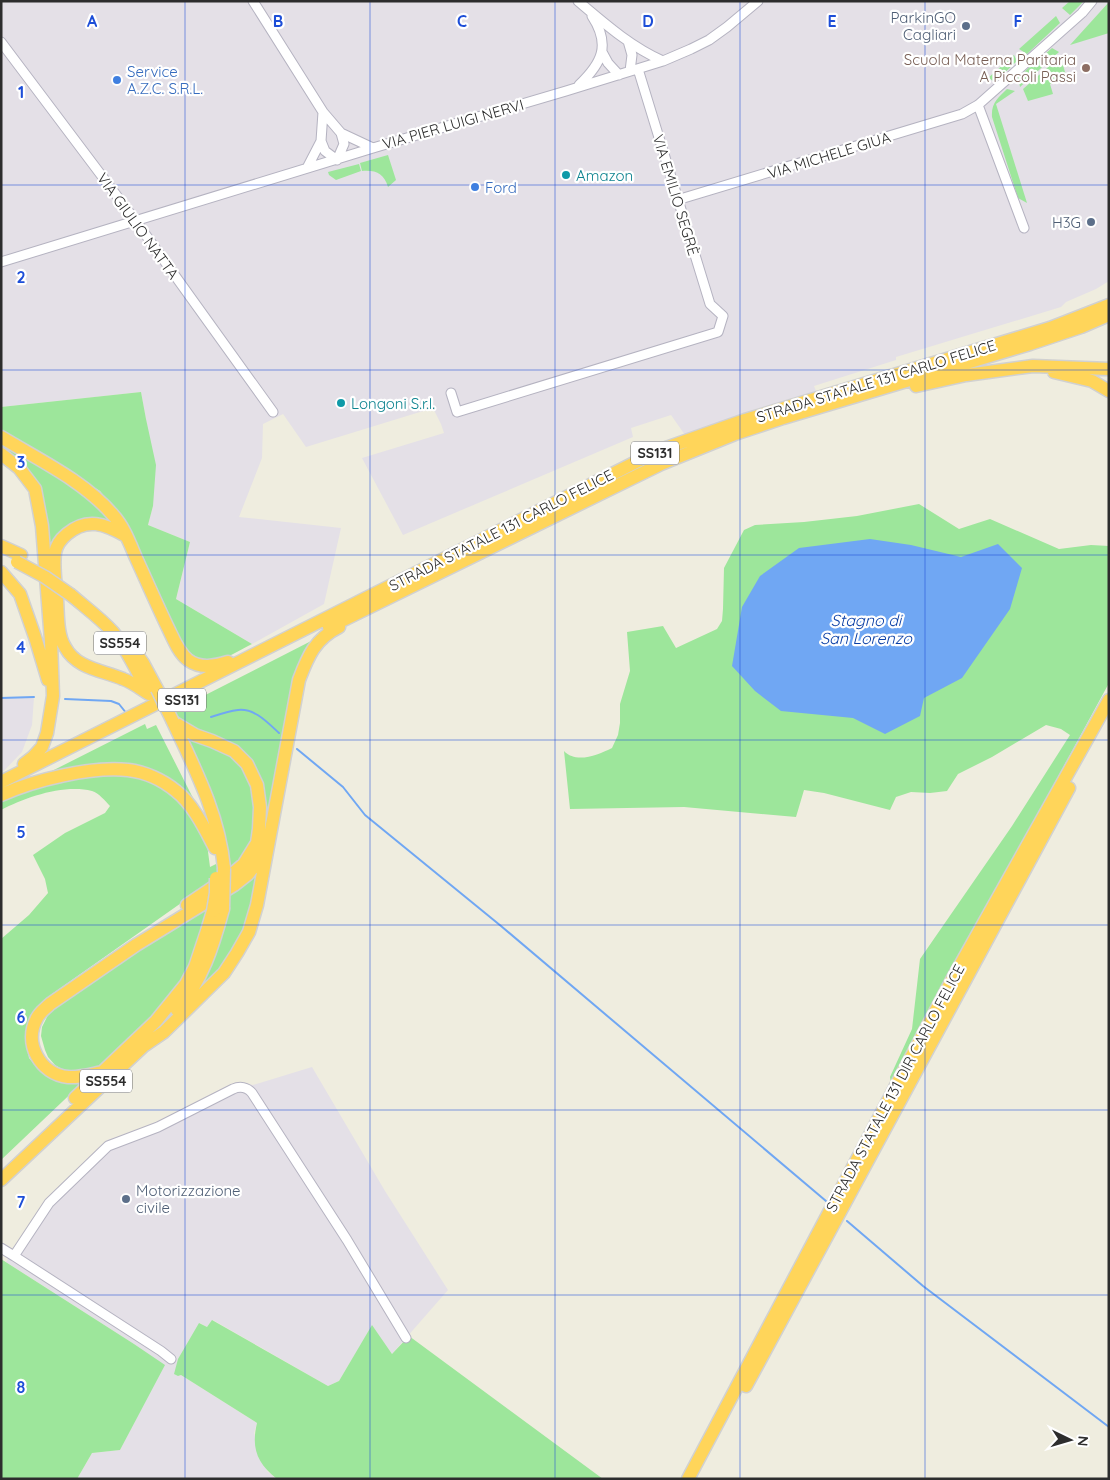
<svg xmlns="http://www.w3.org/2000/svg" width="1110" height="1480" viewBox="0 0 1110 1480" font-family="Quicksand,sans-serif">
<style>
.industrial{fill:#e4e0e7}
.green{fill:#9de69b}
.water{fill:#70a7f3}
.lines{fill:none;stroke-linecap:round;stroke-linejoin:round}
.stream{stroke:#70a7f3;stroke-width:2}
.minor-casing{stroke:#b5b3c1;stroke-width:11}
.highway-casing{stroke:#d1d1d1;stroke-width:15}
.minor{stroke:#fff;stroke-width:9}
.highway{stroke:#ffd55a;stroke-width:12}
.highway-bridge-casing{stroke:#d1d1d1;stroke-width:15;stroke-linecap:butt}
.highway-bridge{stroke:#ffd55a;stroke-width:12}
.grid{fill:none;stroke:#1d4ed8;stroke-width:1;stroke-opacity:0.55}
.service-dot{fill:#5c6f8a;stroke:#fff;stroke-width:2}
.education-dot{fill:#8d6e63;stroke:#fff;stroke-width:2}
.shop-dot{fill:#3f7fe0;stroke:#fff;stroke-width:2}
.culture-dot{fill:#0f9aa8;stroke:#fff;stroke-width:2}
.labels{text-anchor:middle;dominant-baseline:central;stroke-width:4.5;stroke-linejoin:round;paint-order:stroke}
.shield{fill:#fff;stroke:#6c6c6c;stroke-width:1}
.shield-label{font-size:14px;font-weight:bold;fill:#2d2d2d}
.service-label{font-size:15px;fill:#4e5e75;stroke:#fff;text-anchor:end}
.education-label{font-size:15px;fill:#785e54;stroke:#fff;text-anchor:end}
.shop-label{font-size:15px;fill:#366cbe;stroke:#fff;text-anchor:start}
.street-label{font-size:15px;fill:#2d2d2d;stroke:#fff}
.culture-label{font-size:15px;fill:#0d838f;stroke:#fff;text-anchor:start}
.water-label{font-size:16px;font-style:italic;fill:#093ea5;stroke:#fff}
.grid-label{font-size:16px;text-anchor:middle;font-weight:bold;fill:#1d4ed8;stroke:#fff;stroke-width:4.5;stroke-linejoin:round;paint-order:stroke}
</style>
<rect width="100%" height="100%" fill="#efeddf"/>
<path class="industrial" d="M1,1H1109V281L1096,289L1066,302L1061,307L896,357V360L814,386L816,391L685,435L671,415L631,428L633,437L403,535L362,458L444,433L441,424L433,408L306,447L283,414L263,424L262,458L239,517L341,528L324,604L252,644L176,599L190,542L148,525L153,506L146,419L141,392L1,407Z
M34,697L32,725L22,752L1,774V698Z
M312,1067L385,1191L448,1290L392,1354L372,1326L339,1381L328,1386L213,1320L207,1327L200,1323L178,1376L181,1375L257,1423L254,1433L267,1471L277,1479H77L92,1453L120,1450L164,1365L134,1344L6,1262L38,1212L50,1196L107,1140L153,1126L243,1083L253,1085Z"/>
<path class="green" d="M1070,1H1084L1070,15L1062,8Z
M1109,2V33L1070,45Z
M1056,16L1060,23L1027,54L1019,49Z
M1052,48L1059,52L1020,87L1018,77Z
M1014,55L1017,61L995,82L988,78Z
M1055,61L1063,65L1067,79L1050,84L1053,94L1028,101L1023,89Z
M1007,89L1015,91L996,104L1027,203L1018,198L992,117C991,103 998,98 1007,89Z
M388,155L396,180L388,187C384,174 377,170 362,171L360,163Z
M359,164L361,171L336,180L329,175L328,172Z
M141,392L146,419L156,465L153,506L148,525L190,542L176,599L252,644C234,653 213,669 193,655C190,653 187,649 184,647L131,531L100,491L24,443L1,432V407Z
M1,440L79,488L116,523L88,519L51,555L33,477L14,456L1,448Z
M919,504L959,529L990,519L1059,549L1091,545L1109,546V683L891,1084L890,1077L912,1029L920,959L1012,826L1070,735L1061,729L1046,725L992,757L958,774L947,791L930,793L911,792L896,797L890,810L824,793L804,790L796,817L684,807L570,809L564,751C576,764 598,755 612,748L618,735L620,723V704L630,671L627,632L663,626L676,648L717,629L722,621L723,609L724,568L744,530L755,525L804,522L857,516Z
M317,638L307,651L272,809L260,843L249,759L187,728L177,719L174,711Z
M145,724L147,729L156,725L194,800L193,802L150,770L40,777Z
M182,734L227,752L238,763L245,772L254,795L256,813L249,854L240,865L184,901L52,994L33,1015L26,1029V1041L29,1058L40,1071L54,1080L83,1082L1,1160V939L29,915L48,893L45,879L33,855L65,833L105,813L110,806C105,801 99,793 92,791C64,784 26,797 1,810V802L14,795L32,789L99,774H136L177,795L197,822L207,844L210,867L228,858Z
M260,867L246,928L223,967L194,995L229,891Z
M208,905L200,942L187,976L159,1010L100,1067L80,1073L65,1071L55,1065L48,1057L45,1050L41,1036L42,1027L48,1015L56,1005Z
M1,1259L134,1344L165,1365L120,1450L92,1453L77,1479H1Z
M212,1320L328,1386L339,1381L372,1325L392,1354L409,1336L603,1479H277C257,1463 251,1448 257,1423L181,1375L178,1376L174,1374L178,1359L199,1323L207,1327Z"/>
<path class="water" d="M870,539L911,545L961,557L998,544L1022,568L1010,609L962,678L924,698L920,716L885,734L853,718L781,711L755,691L732,666L742,607L760,576L799,548Z"/>
<g class="lines">
<path class="stream" d="M1,698L34,697
M65,699L111,701L119,704L127,714
M211,717C220,714 229,711 238,710C255,708 268,723 279,733
M297,749L343,787L365,815L501,926L826,1201
M847,1221L923,1286L1109,1427"/>
<defs>
<path id="minor" d="M253,1L323,112L341,133L373,148
M578,1C604,23 631,47 663,61
M628,41L632,55L630,71
M1,42L135,220L273,412
M602,52L608,63L619,75
M579,85C602,63 611,45 592,16
M978,105L1024,228
M321,141L325,151L337,160
M337,160L344,144L341,133
M307,168L321,141L323,112
M677,200L962,114L978,105L1082,13L1092,1
M1,262L373,148L566,91L663,61L691,49L709,40L727,27L758,1
M451,393L457,412L718,332L723,316L710,304L638,69
M1,1248L14,1256L49,1203L108,1146L158,1127L233,1089C240,1086 247,1087 252,1093L347,1240L406,1338
M14,1256L161,1351L171,1359"/>
<path id="highway" d="M1054,372L1092,381L1109,391
M916,386L966,375L1033,366L1109,369
M1,437C39,460 84,481 113,515C124,527 130,544 136,558C147,582 157,605 168,628C173,638 178,652 188,660C200,669 215,666 228,662
M1,454L19,468L35,489L42,526L51,641L53,696L47,733L42,747L33,757L24,764
M126,536C105,524 87,517 67,534C61,539 56,546 55,553C53,568 56,584 57,599C58,613 57,635 65,647C77,669 102,670 123,679C132,682 141,689 149,694
M1,546L21,555
M1,572L20,594L35,637L48,680
M71,595C85,607 100,618 113,632C127,649 138,674 149,693
M329,627L661,464L735,434L783,418L1030,344L1081,327L1109,315
M133,649L143,663L157,689
M173,722L195,735L212,741L234,751L247,764L257,785L260,807L259,829L257,843L244,864L230,876L187,905
M173,722C195,769 219,815 224,868
M1,782L660,450L745,420L1050,328L1109,305
M1,795C34,780 92,766 128,770C145,772 163,780 176,791C193,804 205,829 215,848
M177,1010C202,981 213,946 223,909
M145,1045L164,1032L224,973L237,953L249,932L257,905L299,680C308,656 315,639 339,627
M103,1072C92,1074 79,1078 68,1077C40,1074 23,1043 37,1018C40,1012 45,1009 50,1004L136,945L234,885L248,874L266,851
M75,1098L156,1021L186,984L195,967L207,931L213,911
M1,1180L150,1040
M746,1386L1069,788
M688,1479L952,980L1109,700"/>
</defs>
<use href="#minor" class="minor-casing"/>
<use href="#highway" class="highway-casing"/>
<use href="#minor" class="minor"/>
<use href="#highway" class="highway"/>
<defs>
<path id="highway-bridge" d="M17,562L45,577L71,595
M157,689L173,722
M223,909L224,868
M213,911L216,893V878"/>
</defs>
<use href="#highway-bridge" class="highway-bridge-casing"/>
<use href="#highway-bridge" class="highway-bridge"/>
</g>
<path class="grid" d="M185,1V1479M370,1V1479M555,1V1479M740,1V1479M925,1V1479M1,185H1109M1,370H1109M1,555H1109M1,740H1109M1,925H1109M1,1110H1109M1,1295H1109"/>
<g class="service-dot">
<circle cx="966" cy="26" r="5"/>
<circle cx="1091" cy="222" r="5"/>
<circle cx="126" cy="1199" r="5"/>
</g>
<circle class="education-dot" cx="1086" cy="68" r="5"/>
<g class="shop-dot">
<circle cx="117" cy="80" r="5"/>
<circle cx="475" cy="187" r="5"/>
</g>
<g class="culture-dot">
<circle cx="566" cy="175" r="5"/>
<circle cx="341" cy="403" r="5"/>
</g>
<g class="labels">
<g class="shield">
<rect x="631" y="441.5" width="48" height="23" rx="4"/>
<rect x="94" y="631.5" width="52" height="23" rx="4"/>
<rect x="158" y="688.5" width="48" height="23" rx="4"/>
<rect x="80" y="1069.5" width="52" height="23" rx="4"/>
</g>
<g class="shield-label">
<text x="655" y="453">SS131</text>
<text x="120" y="643">SS554</text>
<text x="182" y="700">SS131</text>
<text x="106" y="1081">SS554</text>
</g>
<g class="service-label">
<text x="956" y="17">ParkinGO<tspan x="956" dy="17">Cagliari</tspan></text>
<text x="1081" y="222">H3G</text>
<text x="136" y="1190" text-anchor="start">Motorizzazione<tspan x="136" dy="17">civile</tspan></text>
</g>
<g class="education-label">
<text x="1076" y="59">Scuola Materna Paritaria<tspan x="1076" dy="17">A Piccoli Passi</tspan></text>
</g>
<g class="shop-label">
<text x="127" y="71">Service<tspan x="127" dy="17">A.Z.C. S.R.L.</tspan></text>
<text x="485" y="187">Ford</text>
</g>
<g class="street-label">
<text transform="translate(453 124) rotate(-16)">VIA PIER LUIGI NERVI</text>
<text transform="translate(829 155) rotate(-17)">VIA MICHELE GIUA</text>
<text transform="translate(676 195) rotate(73)">VIA EMILIO SEGRÈ</text>
<text transform="translate(138 226) rotate(54)">VIA GIULIO NATTA</text>
<text transform="translate(876 381) rotate(-17)">STRADA STATALE 131 CARLO FELICE</text>
<text transform="translate(501 530) rotate(-27)">STRADA STATALE 131 CARLO FELICE</text>
<text transform="translate(895 1088) rotate(-62)">STRADA STATALE 131 DIR CARLO FELICE</text>
</g>
<g class="culture-label">
<text x="576" y="175">Amazon</text>
<text x="351" y="403">Longoni S.r.l.</text>
</g>
<g class="water-label">
<text x="866" y="620">Stagno di<tspan x="866" dy="18">San Lorenzo</tspan></text>
</g>
</g>
<g class="grid-label">
<text x="92" y="27">A</text>
<text x="278" y="27">B</text>
<text x="462" y="27">C</text>
<text x="648" y="27">D</text>
<text x="832" y="27">E</text>
<text x="1018" y="27">F</text>
<text x="21" y="98">1</text>
<text x="21" y="283">2</text>
<text x="21" y="468">3</text>
<text x="21" y="653">4</text>
<text x="21" y="838">5</text>
<text x="21" y="1023">6</text>
<text x="21" y="1208">7</text>
<text x="21" y="1393">8</text>
</g>
<rect width="1110" height="1480" fill="none" stroke="#2d2d2d" stroke-width="5"/>
<g transform="translate(1070 1440) rotate(95)" stroke="#ffffff" stroke-width="4" paint-order="stroke">
<path d="M0-4L9 19L0 12L-9 19Z" fill="#2d2d2d"/>
<text y="-8" font-size="14" font-weight="bold" text-anchor="middle" fill="#2d2d2d">N</text>
</g>
</svg>
